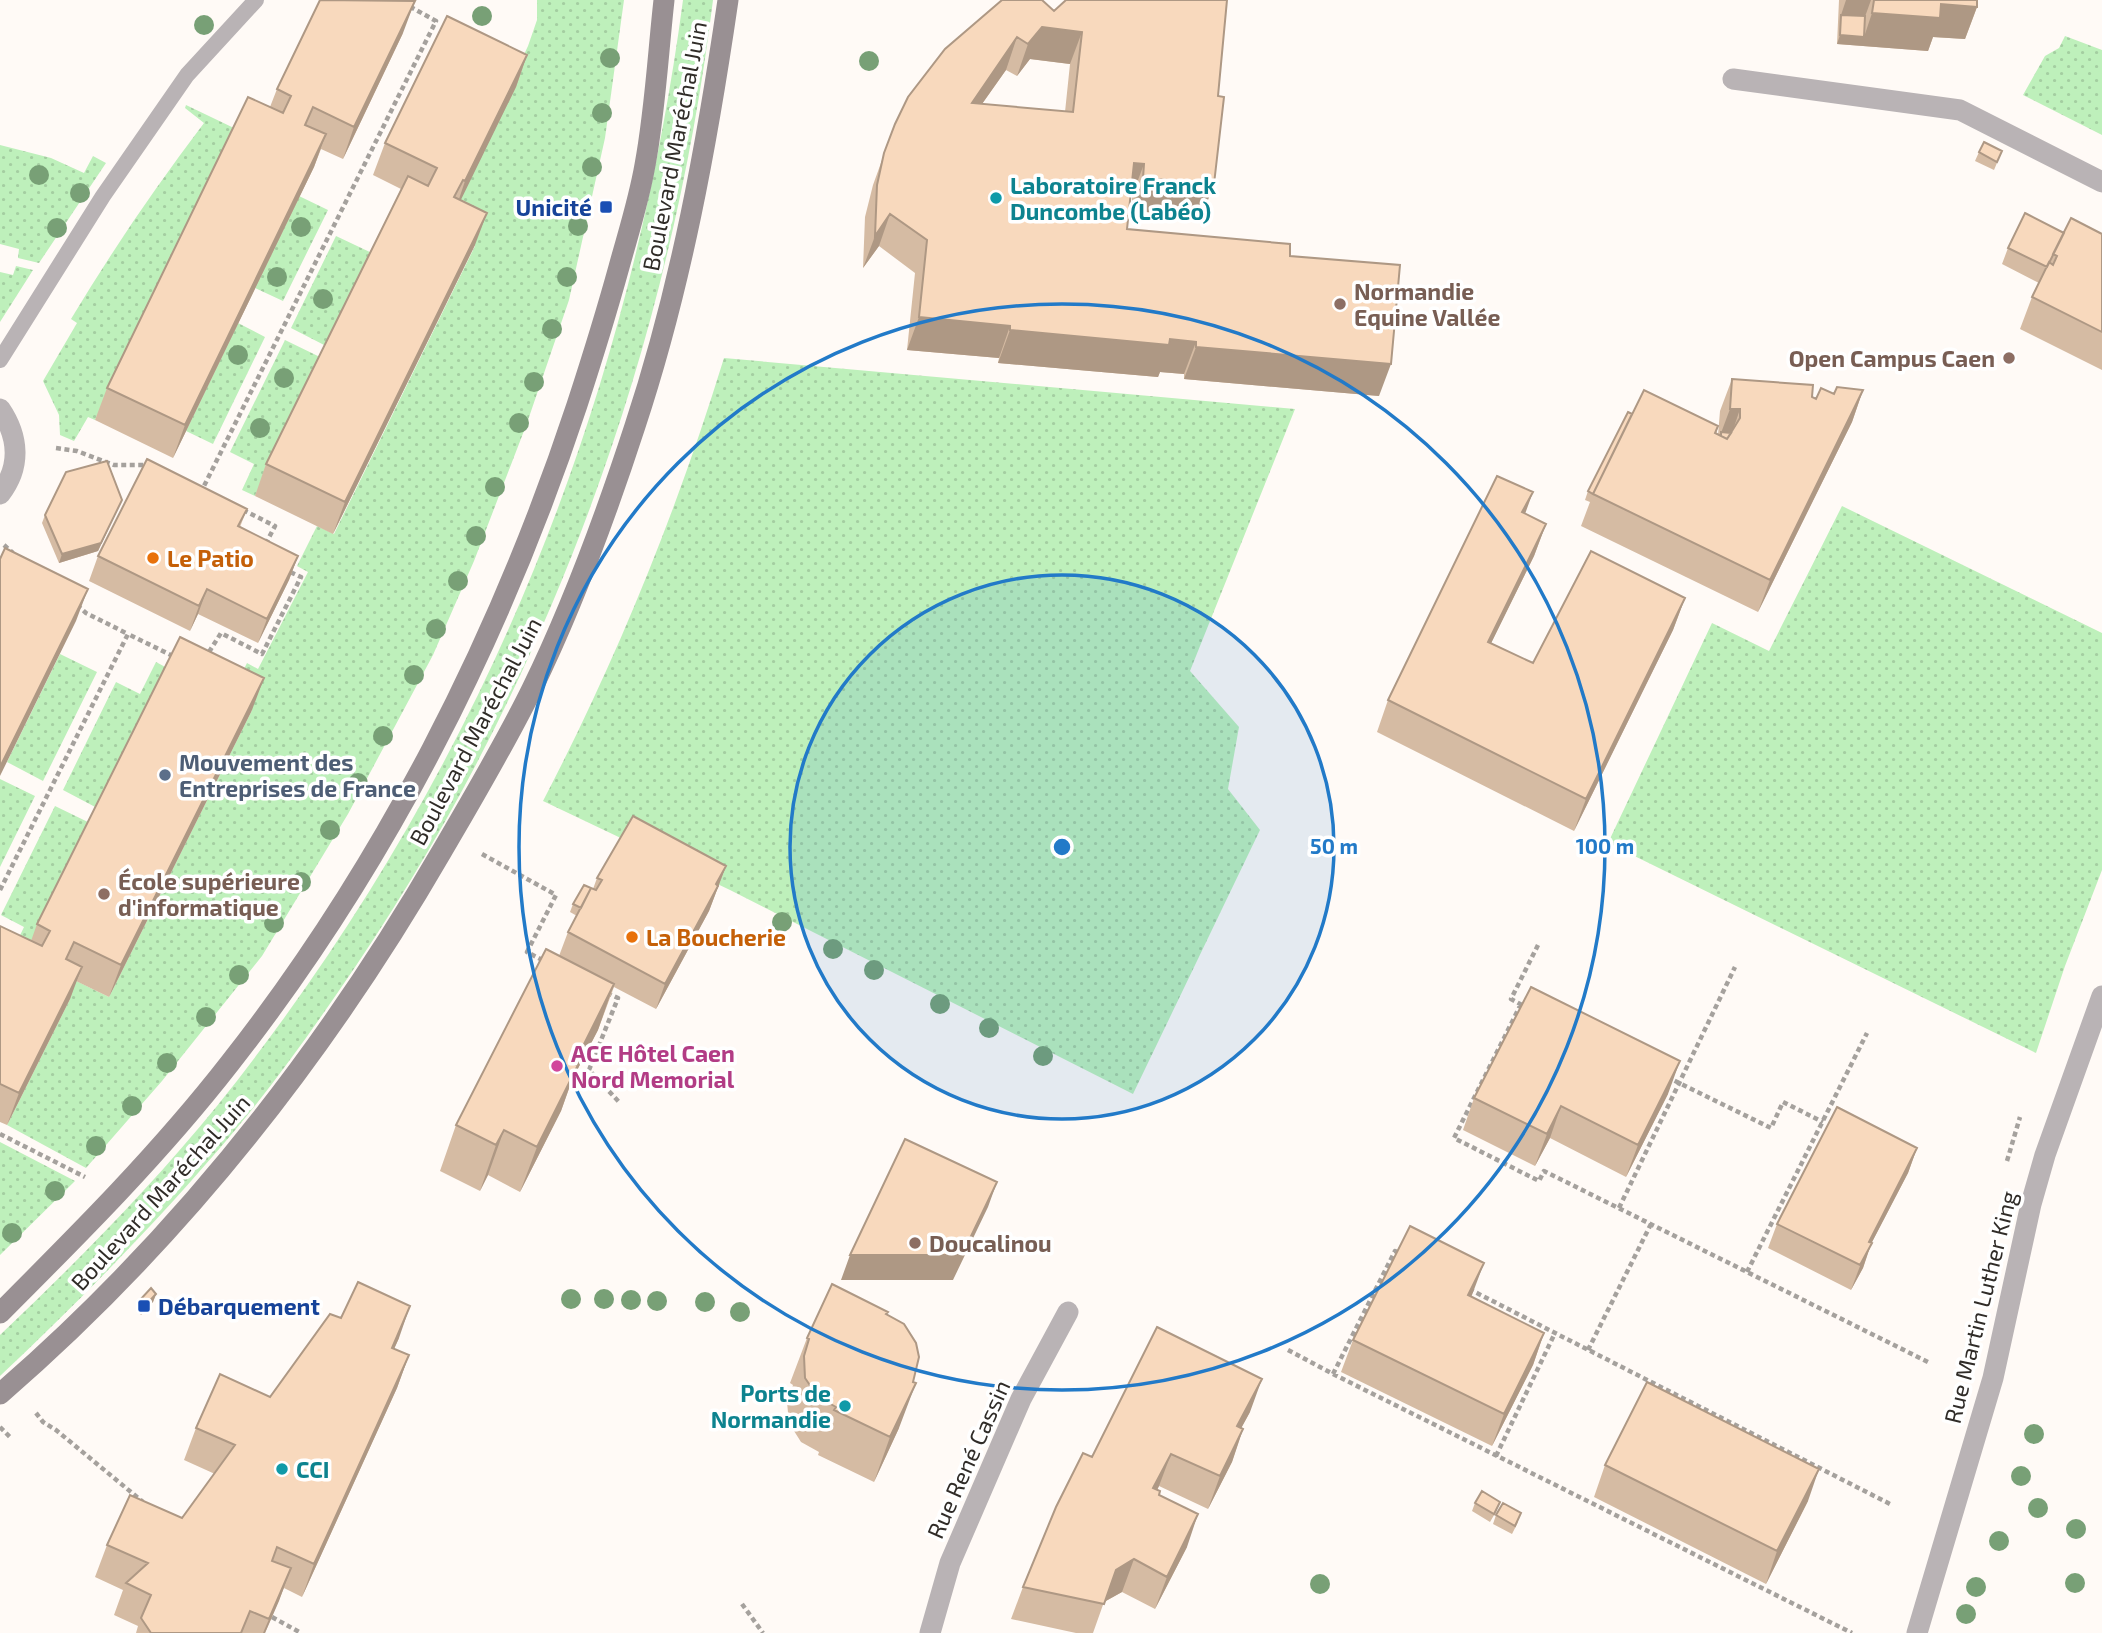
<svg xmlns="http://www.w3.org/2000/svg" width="2102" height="1633" viewBox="0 0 2102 1633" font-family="'Exo 2',sans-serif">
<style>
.grass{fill:url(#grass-dots)}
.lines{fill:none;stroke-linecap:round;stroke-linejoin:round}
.path{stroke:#a5a19d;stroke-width:4.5;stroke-dasharray:5 3.5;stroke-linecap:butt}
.lane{stroke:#b9b3b5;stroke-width:16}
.street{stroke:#b9b3b5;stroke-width:21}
.secondary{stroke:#999093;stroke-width:21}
.tree{fill:#78a076}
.wall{fill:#d5bba3;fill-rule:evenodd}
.shaded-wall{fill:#ae9884}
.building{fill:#f8d9bd;stroke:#ae9884;stroke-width:2;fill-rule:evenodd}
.ring{fill:none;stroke:#227ac8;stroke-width:3.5}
.culture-dot{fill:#0f9aa8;stroke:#fff;stroke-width:2.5}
.transit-dot{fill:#1a4fb4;stroke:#fff;stroke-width:2.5}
.education-dot{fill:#8d6e63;stroke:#fff;stroke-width:2.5}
.food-dot{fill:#e8710a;stroke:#fff;stroke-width:2.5}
.service-dot{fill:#5c6f8a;stroke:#fff;stroke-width:2.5}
.hotel-dot{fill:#d1479c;stroke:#fff;stroke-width:2.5}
.labels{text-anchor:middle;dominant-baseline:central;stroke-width:7;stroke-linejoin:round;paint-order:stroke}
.street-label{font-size:23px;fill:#302c28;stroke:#fff}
.culture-label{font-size:23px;font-weight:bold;fill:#0d838f;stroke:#fff;text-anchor:start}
.transit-label{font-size:23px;font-weight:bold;fill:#164399;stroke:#fff;text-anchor:end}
.education-label{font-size:23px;font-weight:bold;fill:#785e54;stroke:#fff;text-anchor:start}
.food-label{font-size:23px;font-weight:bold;fill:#c56008;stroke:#fff;text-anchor:start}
.service-label{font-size:23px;font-weight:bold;fill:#4e5e75;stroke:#fff;text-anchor:start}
.hotel-label{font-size:23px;font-weight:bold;fill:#b23c85;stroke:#fff;text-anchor:start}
.centre{fill:#227ac8;stroke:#fff;stroke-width:3.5}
.ring-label{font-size:21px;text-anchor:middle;font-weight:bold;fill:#227ac8;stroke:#fff;stroke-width:7;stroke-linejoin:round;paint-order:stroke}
</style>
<defs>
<pattern id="grass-dots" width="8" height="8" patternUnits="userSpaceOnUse" patternTransform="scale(1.75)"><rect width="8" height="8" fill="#bef0bb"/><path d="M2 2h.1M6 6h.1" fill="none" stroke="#a4cea1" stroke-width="1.8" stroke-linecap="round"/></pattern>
</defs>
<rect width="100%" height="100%" fill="#fffaf6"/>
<path class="grass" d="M537,0H624L605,138L569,300L527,423L474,561L433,655L348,814L262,956L162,1081L86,1168L7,1125L70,999L62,974L109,997L252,710L229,699L247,663L258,669L308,572L297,566L317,526L334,534L475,246L442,229L528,46L537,20Z
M683,0H713C669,357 542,700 336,995C305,1040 272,1086 236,1129C163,1216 83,1298 0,1376V1335C76,1263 151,1187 217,1106C478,780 628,413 683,0Z
M2065,36L2102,50V135L2023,95L2045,56L2059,48Z
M186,105L236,129L95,420L88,417L74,441L60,435L59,415L43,381L77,323L71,319C112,251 156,186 204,123L185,108Z
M0,145L51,158L84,173L93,156L106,163L39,263L18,258L19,249L0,244Z
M299,196L328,210L283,301L255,288Z
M336,236L374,254L328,347L291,328Z
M16,266L33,270L0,322V272L13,275Z
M238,323L265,337L213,444L186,431Z
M285,340L322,358L255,496L242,490L254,464L230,452Z
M724,358L1295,409L1190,671L1239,727L1228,789L1260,830L1133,1094L730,890L543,801C617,659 677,511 724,358Z
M1842,506L2102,633V870L2065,966L2036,1053L1608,843L1712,623L1769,651Z
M60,654L97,672L43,781L7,762Z
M156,662L169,669L99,809L63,790L116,682L140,694Z
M0,779L35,796L0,867Z
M55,806L92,824L26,956L13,950L24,927L1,915Z
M0,1142L75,1181L0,1255Z"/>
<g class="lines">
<path class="path" d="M56,448L77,451L114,465H147
M199,488L202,490L436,21L398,0
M243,510L275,526L266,543
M4,545L13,553
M77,605L86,613L128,634
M209,652L221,633L262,654L301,577L288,571
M482,854L556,895L527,952L546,962
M0,890L128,634L175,657
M607,993L618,998L589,1070L620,1103
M1521,1004L1454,1138L1539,1181L1544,1171L1930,1363
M1522,1005L1511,999L1538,945
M1667,1077L1771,1128L1783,1102L1823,1122
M0,1134L85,1177
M2007,1161L2020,1117
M1619,1208L1735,967
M1747,1272L1867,1033
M1469,1289L1892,1505
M1288,1350L1333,1374L1395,1251L1402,1255
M1588,1350L1651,1224
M1333,1374L1852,1633
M36,1413L43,1422L56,1430L143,1502
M0,1427L10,1437
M1496,1456L1555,1333
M742,1604L763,1633
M272,1617L301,1633"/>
<path class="lane" d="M0,360L103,196L187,75L256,0"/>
<path class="street" d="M1733,79L1960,110L2102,182
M0,409C19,437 21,467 0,494
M930,1633L950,1563L1021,1399L1068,1312
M1917,1633L1993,1378L2031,1204L2045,1155L2102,996"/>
<path class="secondary" d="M0,1313C80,1233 160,1153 230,1063C384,867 499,641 577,405C592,359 606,314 619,267C628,234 639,200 645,165C655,112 658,54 664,0
M0,1394C178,1240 324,1055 442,851C473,798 505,744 532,689C573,605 606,515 635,426C681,287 707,144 728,0"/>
</g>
<g class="tree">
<circle cx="482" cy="16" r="10"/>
<circle cx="204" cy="25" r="10"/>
<circle cx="610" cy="58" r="10"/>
<circle cx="869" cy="61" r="10"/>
<circle cx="602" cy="113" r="10"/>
<circle cx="592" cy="167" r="10"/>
<circle cx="39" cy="175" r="10"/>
<circle cx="80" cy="193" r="10"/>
<circle cx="578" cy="226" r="10"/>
<circle cx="301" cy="227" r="10"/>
<circle cx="57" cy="228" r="10"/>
<circle cx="277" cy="277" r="10"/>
<circle cx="567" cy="277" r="10"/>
<circle cx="323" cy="299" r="10"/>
<circle cx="552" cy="329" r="10"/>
<circle cx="238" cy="355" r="10"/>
<circle cx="284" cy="378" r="10"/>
<circle cx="534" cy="382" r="10"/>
<circle cx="519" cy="423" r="10"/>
<circle cx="260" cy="428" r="10"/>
<circle cx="495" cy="487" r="10"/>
<circle cx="476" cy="536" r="10"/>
<circle cx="458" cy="581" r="10"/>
<circle cx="436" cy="629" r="10"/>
<circle cx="414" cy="675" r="10"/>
<circle cx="383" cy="736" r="10"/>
<circle cx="358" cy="783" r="10"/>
<circle cx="330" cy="830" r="10"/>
<circle cx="301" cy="882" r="10"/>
<circle cx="782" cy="922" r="10"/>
<circle cx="274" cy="923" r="10"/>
<circle cx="833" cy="949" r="10"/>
<circle cx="874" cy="970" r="10"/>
<circle cx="239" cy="975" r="10"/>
<circle cx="940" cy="1004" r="10"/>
<circle cx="206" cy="1017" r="10"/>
<circle cx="989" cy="1028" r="10"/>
<circle cx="1043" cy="1056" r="10"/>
<circle cx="167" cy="1063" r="10"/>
<circle cx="132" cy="1106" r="10"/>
<circle cx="96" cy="1146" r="10"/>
<circle cx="55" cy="1191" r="10"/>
<circle cx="12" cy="1233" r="10"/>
<circle cx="571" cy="1299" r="10"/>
<circle cx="604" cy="1299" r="10"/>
<circle cx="631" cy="1300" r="10"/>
<circle cx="657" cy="1301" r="10"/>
<circle cx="705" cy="1302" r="10"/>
<circle cx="740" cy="1312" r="10"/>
<circle cx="2034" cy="1434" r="10"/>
<circle cx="2021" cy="1476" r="10"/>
<circle cx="2038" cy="1508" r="10"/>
<circle cx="2076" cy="1529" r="10"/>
<circle cx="1999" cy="1541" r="10"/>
<circle cx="2075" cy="1583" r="10"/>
<circle cx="1320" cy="1584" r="10"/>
<circle cx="1976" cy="1587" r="10"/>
<circle cx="1966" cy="1614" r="10"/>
</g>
<path class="wall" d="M1066,0L1202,216L1132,211V196H1130L1127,229L1290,256L1379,396L1184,379V374L1160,372L1158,377L998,363L999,358L907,350L915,273L879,246L863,268L865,217L873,185L895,124L1054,11ZM1030,59L1070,64L1065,112L982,104L1006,70L1017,76Z
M1839,0H1977V7L1965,39L1933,37L1928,51L1837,44Z
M403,33L343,159L321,149L314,167L173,458L95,420L107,388L270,107L277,89Z
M527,55L516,87L460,200L475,245L333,534L255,496L266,464L401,189L373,175L385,143Z
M2002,151L1994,170L1975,161L1979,152Z
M2064,233L2102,234V370L2020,329L2032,297L2039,283L2002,264L2008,248Z
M1732,379L1812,397L1816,399L1834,394L1863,390L1852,422L1758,612L1581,526L1590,502L1585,500L1588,491L1632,414L1718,426L1716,434L1718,435L1720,411Z
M122,500L98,551L59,563L42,523L45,515Z
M247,509L240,527L298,556L289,580L258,643L198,614L190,631L89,581L98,556Z
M1525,513L1546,524L1534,556L1491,643L1533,663L1685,598L1673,630L1574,831L1377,732L1388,700Z
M252,710L109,997L76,981L70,999L7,1125L0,1122V926L31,941L37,924Z
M726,866L709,911L656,1009L614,987L598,1030L572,1080L561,1111L520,1192L488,1175L480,1191L440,1171L456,1125L559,956L568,932L577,916L570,912L573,904L593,889L597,878Z
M1668,1094L1626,1177L1550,1138L1535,1166L1463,1130L1474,1098Z
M1917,1148L1908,1173L1871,1244L1863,1268L1851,1290L1768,1248L1777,1224Z
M156,1294L153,1302L141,1315L136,1310L139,1301Z
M1471,1297L1544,1333L1533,1365L1492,1446L1341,1372L1353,1340Z
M887,1315L899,1428L874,1482L818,1455L819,1452L801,1442L789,1423L787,1402L793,1385L790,1383L807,1338Z
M341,1318L399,1338L394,1349L409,1355L397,1388L302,1597L284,1588L265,1633H136L138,1626L114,1615L123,1590L95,1577L107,1545L182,1518L215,1474L184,1460L196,1428L270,1397Z
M1250,1412L1241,1428L1243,1429L1232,1462L1208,1509L1159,1486L1157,1490L1187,1547L1155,1609L1122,1592L1104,1602L1093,1633H1076L1011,1619L1023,1587L1092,1457Z
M1605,1465L1808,1501L1766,1584L1594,1497Z
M1475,1503L1497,1510L1490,1522L1472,1511Z
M1496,1515L1518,1522L1512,1534L1493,1524Z"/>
<path class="shaded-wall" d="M1846,0H1871L1862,25L1841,15Z
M415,1L403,33L343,159L354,127Z
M1941,4L1977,7L1965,39L1933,37L1928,51L1837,44L1840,35L1864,37L1872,13Z
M1042,27L1082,32L1070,64L1030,59L1017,76L1028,44Z
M1017,37L1006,70L960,135L972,103Z
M527,55L516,87L454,214L465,181Z
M326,134L314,167L173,458L185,425Z
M1134,163L1144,164L1132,196L1122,195Z
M1143,178L1214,184L1202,216L1132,211Z
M487,213L475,245L333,534L345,502Z
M890,214L879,246L863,268L875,236Z
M919,317L1010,326L999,358L907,350Z
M1010,330L1170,339L1196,342L1184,374L1160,372L1158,377L998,363Z
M1196,347L1391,364L1379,396L1184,379Z
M1863,390L1852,422L1758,612L1770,580Z
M1730,409H1740L1729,442L1721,432L1718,441Z
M1533,492L1521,525L1522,512Z
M122,500L98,551L59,563L62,554Z
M1546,524L1534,556L1476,674L1488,642Z
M298,556L289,580L258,643L267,619Z
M88,589L76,621L0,776V767Z
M207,589L198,614L190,631L199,606Z
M1685,598L1673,630L1574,831L1586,799Z
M264,678L252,710L109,997L121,965Z
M726,866L709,911L656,1009L665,984Z
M82,967L70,999L7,1125L19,1093Z
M614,984L598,1030L572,1080L561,1111L520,1192L537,1147L574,1064Z
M1680,1061L1668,1094L1626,1177L1638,1145Z
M1561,1106L1550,1138L1535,1166L1547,1134Z
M504,1130L488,1175L480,1191L496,1145Z
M1917,1148L1908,1173L1871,1244L1863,1268L1851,1290L1869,1242Z
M997,1182L988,1207L953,1280H841L850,1255Z
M1484,1263L1472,1295L1456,1327L1468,1295Z
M156,1294L153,1302L141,1315L144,1307Z
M410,1306L399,1338L380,1380L392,1348Z
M1544,1333L1533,1365L1492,1446L1504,1414Z
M409,1355L397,1388L302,1597L314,1564Z
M1262,1379L1250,1412L1225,1458L1237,1426Z
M916,1383L899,1428L874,1482L890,1437Z
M1243,1429L1232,1462L1208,1509L1220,1476Z
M1171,1454L1159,1486L1142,1520L1153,1488Z
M1819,1469L1808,1501L1766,1584L1777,1551Z
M1198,1514L1187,1547L1155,1609L1167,1577Z
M1134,1559L1122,1592L1104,1602L1116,1570Z
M291,1568L279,1601L265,1633H263Z"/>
<path class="building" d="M320,0L415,1L354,127L313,107L305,125L326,134L185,425L107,388L248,97L283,113L291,96L277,89Z
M1002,0H1042L1054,11L1066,0H1227L1218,96L1224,97L1214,184L1143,178L1144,164L1134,163L1127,229L1290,244V256L1400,265L1391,364L1196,347V342L1170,339L1169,345L1010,330V326L919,317L927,240L890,214L875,236L877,185L884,153L895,124L908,97L945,49ZM1042,27L1082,32L1073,112L972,103L1017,37L1028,44Z
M1874,0H1977V7L1941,4L1940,18L1872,13Z
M1841,15L1865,16L1864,37L1840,35Z
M447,16L527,55L465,181L463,180L454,197L487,213L345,502L266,464L408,176L428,186L437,168L385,143Z
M1984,142L2002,151L1997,162L1979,152Z
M2025,213L2064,233L2047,267L2008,248Z
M2071,218L2102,234V332L2032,297L2049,262L2053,265L2057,256L2053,254Z
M1732,379L1813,385L1812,397L1816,399L1821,388L1834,394L1837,387L1863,390L1770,580L1593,494L1644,390L1718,426L1715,433L1727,439L1740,418V409H1730Z
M1628,412L1632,414L1593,494L1588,491Z
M1721,432L1731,433L1727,439L1721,436Z
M147,459L247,509L238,526L298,556L267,619L207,589L199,606L98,556Z
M107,461L122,500L101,543L62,554L45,515L66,472Z
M1497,476L1533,492L1522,512L1546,524L1488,642L1533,663L1591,551L1685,598L1586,799L1388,700Z
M5,548L88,589L0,767V559Z
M180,637L264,678L121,965L74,942L66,959L82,967L19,1093L0,1084V926L42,946L50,931L37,924Z
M633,816L726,866L716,884L718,886L665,984L568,932L591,888L596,890L602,880L597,878Z
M584,885L591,888L581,908L573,904Z
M546,949L614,984L574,1064L578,1065L537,1147L504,1130L496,1145L456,1125Z
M1531,987L1680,1061L1638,1145L1561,1106L1547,1134L1474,1098Z
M1837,1107L1917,1148L1869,1242L1872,1243L1860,1265L1777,1224Z
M905,1139L997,1182L962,1255H850Z
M1410,1226L1484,1263L1468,1295L1544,1333L1504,1414L1353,1340Z
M358,1282L410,1306L392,1348L409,1355L314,1564L277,1547L272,1561L291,1568L269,1619L250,1611L241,1633H151L141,1618L151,1595L126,1583L148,1563L107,1545L130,1495L182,1518L235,1445L196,1428L220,1374L270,1397L330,1314L341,1318Z
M832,1284L888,1312L886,1314L904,1324L916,1343L919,1357L913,1382L916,1383L890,1437L834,1410L836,1407L818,1397L805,1378L804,1356L809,1339L807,1338Z
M151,1288L156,1294L144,1307L139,1301Z
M1157,1327L1262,1379L1237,1426L1243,1429L1220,1476L1171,1454L1153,1488L1160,1491L1159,1495L1198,1514L1167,1577L1134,1559L1116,1570L1104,1604L1023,1587L1056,1507L1083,1453L1092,1457Z
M1647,1382L1819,1469L1777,1551L1605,1465Z
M1482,1491L1500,1502L1494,1514L1475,1503Z
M1503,1503L1521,1513L1515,1526L1496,1515Z"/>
<circle cx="1062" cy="847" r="272" fill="#227ac8" fill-opacity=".12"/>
<g class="ring">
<circle cx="1062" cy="847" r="272"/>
<circle cx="1062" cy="847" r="543"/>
</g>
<g class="culture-dot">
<circle cx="996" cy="198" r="7"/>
<circle cx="845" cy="1406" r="7"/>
<circle cx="282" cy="1469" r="7"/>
</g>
<g class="transit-dot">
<rect x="599" y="200" width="14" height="14" rx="3.5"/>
<rect x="137" y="1299" width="14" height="14" rx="3.5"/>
</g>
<g class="education-dot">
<circle cx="1340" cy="304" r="7"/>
<circle cx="2009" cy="358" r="7"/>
<circle cx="104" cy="894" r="7"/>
<circle cx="915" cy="1243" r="7"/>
</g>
<g class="food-dot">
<circle cx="153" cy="558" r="7"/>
<circle cx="632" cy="937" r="7"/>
</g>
<circle class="service-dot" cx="165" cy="775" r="7"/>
<circle class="hotel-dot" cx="557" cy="1066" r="7"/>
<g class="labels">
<g class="street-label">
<text transform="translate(674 146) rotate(-79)">Boulevard Maréchal Juin</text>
<text transform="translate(475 731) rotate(-62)">Boulevard Maréchal Juin</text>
<text transform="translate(160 1192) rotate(-48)">Boulevard Maréchal Juin</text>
<text transform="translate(1980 1307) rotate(-76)">Rue Martin Luther King</text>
<text transform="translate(968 1459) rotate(-66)">Rue René Cassin</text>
</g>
<g class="culture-label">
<text x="1010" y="185">Laboratoire Franck<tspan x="1010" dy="26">Duncombe (Labéo)</tspan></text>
<text x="831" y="1393" text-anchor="end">Ports de<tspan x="831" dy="26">Normandie</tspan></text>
<text x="296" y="1469">CCI</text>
</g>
<g class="transit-label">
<text x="592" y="207">Unicité</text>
<text x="158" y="1306" text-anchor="start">Débarquement</text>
</g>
<g class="education-label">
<text x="1354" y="291">Normandie<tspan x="1354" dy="26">Equine Vallée</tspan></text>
<text x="1995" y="358" text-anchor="end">Open Campus Caen</text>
<text x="118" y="881">École supérieure<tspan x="118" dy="26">d'informatique</tspan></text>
<text x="929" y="1243">Doucalinou</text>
</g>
<g class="food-label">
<text x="167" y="558">Le Patio</text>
<text x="646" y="937">La Boucherie</text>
</g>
<g class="service-label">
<text x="179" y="762">Mouvement des<tspan x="179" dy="26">Entreprises de France</tspan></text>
</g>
<g class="hotel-label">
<text x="571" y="1053">ACE Hôtel Caen<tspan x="571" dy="26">Nord Memorial</tspan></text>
</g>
</g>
<circle cx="1062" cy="847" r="10" class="centre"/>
<g class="ring-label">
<text x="1334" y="854">50 m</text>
<text x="1605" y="854">100 m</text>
</g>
</svg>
